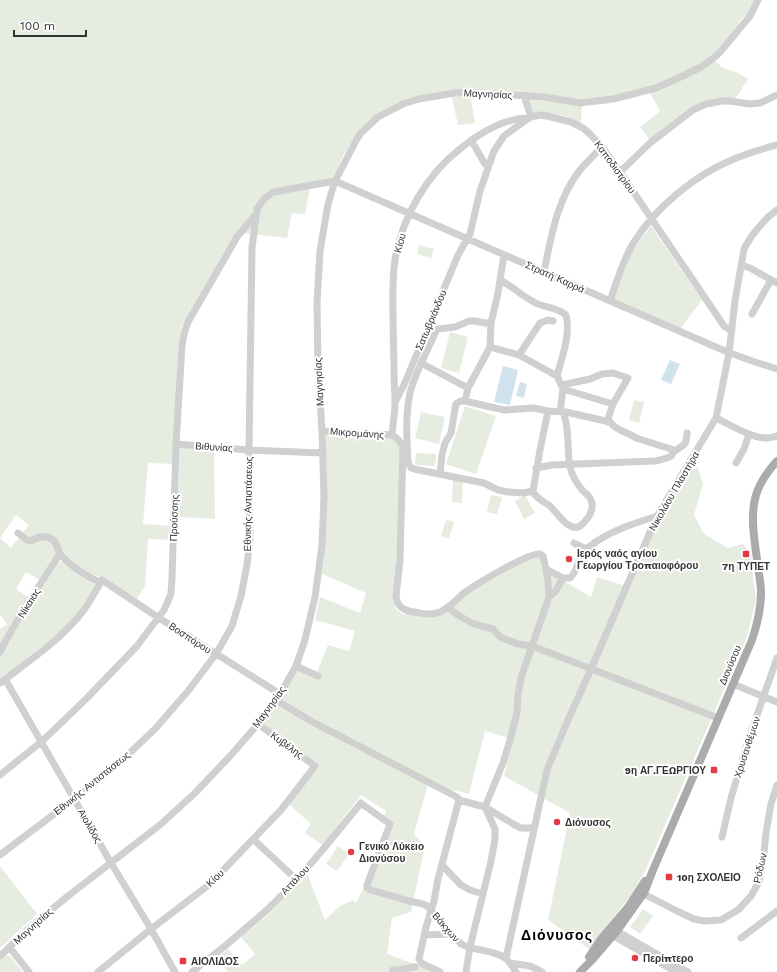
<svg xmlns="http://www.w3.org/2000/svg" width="777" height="972" viewBox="0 0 777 972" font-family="'Work Sans',sans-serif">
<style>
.green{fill:#e6ecdf;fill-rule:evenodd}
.water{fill:#cfe2ee}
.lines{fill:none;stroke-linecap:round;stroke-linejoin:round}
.minor{stroke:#d0d0d0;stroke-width:7}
.major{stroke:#ababab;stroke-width:8}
.poi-dot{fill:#e63946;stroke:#fff;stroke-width:1.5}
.labels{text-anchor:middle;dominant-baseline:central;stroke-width:4;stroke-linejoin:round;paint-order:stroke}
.street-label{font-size:10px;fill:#333;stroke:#fff}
.poi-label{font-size:10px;font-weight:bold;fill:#333;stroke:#fff;text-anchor:start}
.district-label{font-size:14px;font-weight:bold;letter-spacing:1px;fill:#000;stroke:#fff}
</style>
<rect width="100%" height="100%" fill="#fff"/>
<path class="green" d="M0,0H755L749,13L742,18L726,42L711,58L723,68L738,73L748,79L735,99L710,101L650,140L640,127L660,111L647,87L628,91L625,95L582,100L581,123L562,115L546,113H533L527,93L470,95L475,123L458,125L451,93L407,101L356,135L342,158L332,181L310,188L305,214L292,213L287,238L243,233L237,231L182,326L178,346L174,446L212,450L214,452L215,519L178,517L179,464L148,463L143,524L172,526L171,540L148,539L145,586L136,600L101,577L90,574L69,560L64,552L57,556L40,580L26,572L16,589L34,601L59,562H63L94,583L96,587L77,617L60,633L0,680V629L7,624L0,614ZM16,515L29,525L11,548L0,538Z
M651,226L702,300L680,329L614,301L624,270L633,250Z
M419,245L434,249L431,258L417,254Z
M450,332L468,337L459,373L441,368Z
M634,400L644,402L639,423L629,420Z
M465,406L496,416L476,474L446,464Z
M421,412L445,417L439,444L415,438Z
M325,433L387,437L396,439L401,443L395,599V608L402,614L434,616L476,587L535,556H542L544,569L591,597L597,577L629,587L659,519L695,457L703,484L694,515L704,534L728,548L743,544L750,554L756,600L747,637L645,871L631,895L589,949L548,920L570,813L504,776L513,739L485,731L469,794L428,784L414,834L425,846L411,912L392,918L387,954L434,971V972H228L217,958L228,949L242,965L255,954L241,937L269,914L307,873L325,920L340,906L353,900L356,903L368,879L389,824L383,820L386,811L361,795L323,845L305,833L311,824L289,804L319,766L261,723L298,670L315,677L328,645L349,651L355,631L315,620L320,597L360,613L366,593L322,574L326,534L327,490Z
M416,453L436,454L435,466L415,465Z
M453,480H463L462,503L452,502Z
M491,495L502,497L497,514L487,512Z
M525,495L535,513L524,519L515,501Z
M446,520L454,522L449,539L441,536Z
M338,846L349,854L337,871L326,864Z
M0,866L37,914L0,948Z
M643,909L653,916L640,934L630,927Z
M6,954L11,957L23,972H0V959Z"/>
<path class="water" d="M670,360L680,364L671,384L661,380Z
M503,366L518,370L510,405L494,402Z
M520,382L527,384L524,398L516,396Z"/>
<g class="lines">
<path class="minor" d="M471,140L485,164L488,166
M620,172L650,143L693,110L706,104L722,101H730L749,104L760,103L777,95
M335,181L725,351L752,361L777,369
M742,265L750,268L777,283
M544,272C551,237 557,199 580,170C587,162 594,155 602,147
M500,280C512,286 522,296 534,302C544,308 556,307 566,315C571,335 562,356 557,376
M610,301C617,281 623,259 634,242C656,207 696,174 734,159C748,153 762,149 777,145
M752,314L771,280
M491,323H485L475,321H469L455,327L438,329L436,331C428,350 415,373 410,393C405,416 407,441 408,463L411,468L414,469L484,483L498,490L508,492L523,493L533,491
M490,347L519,355L557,376L563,389L560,412
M519,355L540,323L548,320L553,321
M421,363L468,388
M562,385L590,379L602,374L613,373L628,378L613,404L607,422
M563,389L613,404
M465,401L468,388L490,347L491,323L498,293L504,255
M395,402L404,385L458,255L470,234L480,191L494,151L504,136L526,120L531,117L540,115L547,116L571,122L583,128L591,135L602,147L620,172L724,326L728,329H732
M548,411L540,450L533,491C535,498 543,501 549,505C559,514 572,540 586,520C590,516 593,509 592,503C591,498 587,494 583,491C578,485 573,478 571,470C567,457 569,443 567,430C567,424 565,418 563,412
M716,418C731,425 751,438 767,438C771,438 774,437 777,436
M322,431L392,435C397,438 401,441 403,447L400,560L396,596C397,605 401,609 409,611C419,613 430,616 440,612C449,608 456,600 464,593C475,585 529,552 540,554C541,555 542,555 543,556L546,569L563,578H570C577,573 578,558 584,551C587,547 591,546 594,543C613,530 635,523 657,516
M392,435C393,424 395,413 395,402C395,392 394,382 394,372C394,353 393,334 393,315C393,297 392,278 395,260C402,217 427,174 461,148C483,131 503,119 531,117L524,96
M176,444L249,450L323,453
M736,463L744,449L749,434
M536,468L552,465L655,461C660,460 666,459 671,456C672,455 673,452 675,451C685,443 686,447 687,433
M440,474L442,455L445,443L451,433L455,409L456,404L459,402L461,401H465L495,408L505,410L533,408L548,411L566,412L610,422C616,431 628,432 636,438L671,449L674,451
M18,533L27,540L31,541C37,537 45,535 52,539C58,543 57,550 61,555C63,558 66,560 68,562C78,571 88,577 100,582
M574,543L586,549
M546,569L548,582L549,597
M448,608L459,616L474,624L493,629L500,637L518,644L532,646L718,718
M0,652C16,619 38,589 57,558L60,555
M296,666L318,676
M5,679L111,863L151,929L175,972
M0,683C20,668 40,654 59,637C66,630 74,623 80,615C89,604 95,592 102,580L159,618L280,694
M733,684L777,702
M276,700L309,720L455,796L458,798L459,800L485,807L515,825L521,828H534
M0,775L41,742L57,727L87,698L137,646L164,610L169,599L171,593L172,579L176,444L182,345L184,334L188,322L237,237L257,213
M722,837L731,798L748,741L777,658
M253,839L297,880
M0,855L74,799L116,766L155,729L188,691L216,654L232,626L241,596L247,565L250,540L249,450L252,248L257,209L264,199L273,192L335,181
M442,865L461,885L470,890L483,894
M640,892L679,912L694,919L705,921L721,920L738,910L751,896L759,882L763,863L766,833L771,804L777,785
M613,928L622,934L688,972
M609,933L617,938L676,972
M424,935L451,934
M741,938L777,911
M10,948L29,972
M0,956L28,929L68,896L161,824L195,793L231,755L258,724L280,694L296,666L305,640L311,614L315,597L322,545L324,497L322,431L318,366L317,303L320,251L328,204L335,181L357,139L361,133L378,117L403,104L419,99L454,93L466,92L545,97L580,103L613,99L656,88L685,75L701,67L715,57L721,51L750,16L758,0
M506,958L547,770L568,720L591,669L657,516L716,418L729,353L735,301L744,249L751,237L759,227L768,217L777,210
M510,963L530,966L542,972
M393,970H398L415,967
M98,972L151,929L210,884L281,810L315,766L258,724
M192,972L225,946L268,909L297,880L325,847L361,803L362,804L390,824L367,885V888L371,890L409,901L423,904L427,906L461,944C474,951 496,950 506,959C510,962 513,968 516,972
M440,972L421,963L419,959L426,927L434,901L438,879L459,800
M466,972L470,947L491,861L495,839V829L485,807L503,763L510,740L517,713L518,695L521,678L549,597L555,592L563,578"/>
<path class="major" d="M589,957L601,939L629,906L645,881
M580,972L593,959L617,931L644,893L653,870L752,640C757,625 761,607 761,592C761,586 760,580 759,574C756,549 749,518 756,495C760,482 768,471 777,461"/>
</g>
<g class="poi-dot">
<rect x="742" y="550" width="8" height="8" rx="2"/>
<circle cx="569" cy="559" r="4"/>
<rect x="710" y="766" width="8" height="8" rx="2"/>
<circle cx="557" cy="822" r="4"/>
<circle cx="351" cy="852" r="4"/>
<rect x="665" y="873" width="8" height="8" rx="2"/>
<circle cx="635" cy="958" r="4"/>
<rect x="179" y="957" width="8" height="8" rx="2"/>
</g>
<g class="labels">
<g class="street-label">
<text transform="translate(488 94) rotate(3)">Μαγνησίας</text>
<text transform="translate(615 167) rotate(54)">Καποδιστρίου</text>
<text transform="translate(400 243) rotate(-74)">Κίου</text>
<text transform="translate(555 277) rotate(24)">Στρατή Καρρά</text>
<text transform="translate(431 320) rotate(-67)">Σατωβριάνδου</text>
<text transform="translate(319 382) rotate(-93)">Μαγνησίας</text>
<text transform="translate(357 433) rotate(4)">Μικρομάνης</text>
<text transform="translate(214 447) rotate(4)">Βιθυνίας</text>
<text transform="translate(674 491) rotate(-60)">Νικολάου Πλαστήρα</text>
<text transform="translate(248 504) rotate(-89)">Εθνικής Αντιστάσεως</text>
<text transform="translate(174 518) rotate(-88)">Προύσσης</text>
<text transform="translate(29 603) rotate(-58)">Νίκαιας</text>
<text transform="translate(190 638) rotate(33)">Βοσπόρου</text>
<text transform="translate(730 665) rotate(-67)">Διονύσου</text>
<text transform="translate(269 707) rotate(-54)">Μαγνησίας</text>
<text transform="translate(287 745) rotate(36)">Κυβέλης</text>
<text transform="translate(747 747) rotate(-72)">Χρυσανθέμων</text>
<text transform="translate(92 783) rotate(-39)">Εθνικής Αντιστάσεως</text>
<text transform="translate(90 826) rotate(60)">Αιολίδος</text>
<text transform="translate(760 868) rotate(-77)">Ρόδων</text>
<text transform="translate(215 878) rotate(-44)">Κίου</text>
<text transform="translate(295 880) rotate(-47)">Αττάλου</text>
<text transform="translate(33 926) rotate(-42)">Μαγνησίας</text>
<text transform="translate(446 927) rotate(49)">Βάκχων</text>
</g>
<g class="poi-label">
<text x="577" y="553">Ιερός ναός αγίου<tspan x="577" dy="12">Γεωργίου Τροπαιοφόρου</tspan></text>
<text x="746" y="566" text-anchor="middle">7η ΤΥΠΕΤ</text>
<text x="706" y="770" text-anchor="end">9η ΑΓ.ΓΕΩΡΓΙΟΥ</text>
<text x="565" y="822">Διόνυσος</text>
<text x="359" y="846">Γενικό Λύκειο<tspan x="359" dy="12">Διονύσου</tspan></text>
<text x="677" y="877">10η ΣΧΟΛΕΙΟ</text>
<text x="643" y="958">Περίπτερο</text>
<text x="191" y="961">ΑΙΟΛΙΔΟΣ</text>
</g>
<g class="district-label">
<text x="557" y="935">Διόνυσος</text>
</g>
</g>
<path d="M14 30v6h72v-6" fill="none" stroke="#333333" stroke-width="2"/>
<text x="20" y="30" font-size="12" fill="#333333" stroke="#ffffff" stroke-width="3" paint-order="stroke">100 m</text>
</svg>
